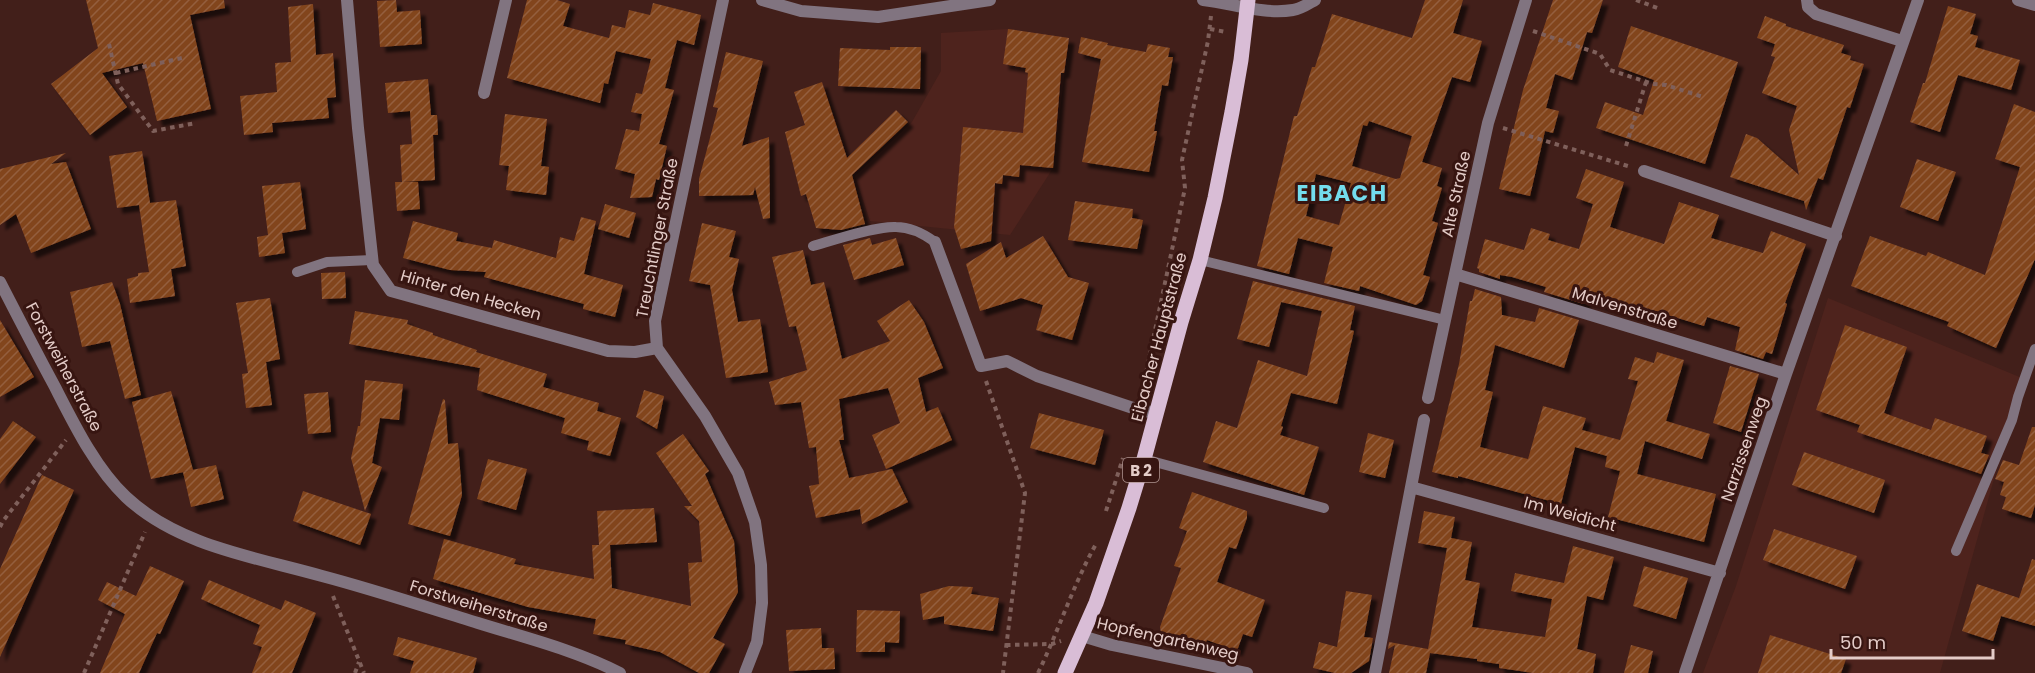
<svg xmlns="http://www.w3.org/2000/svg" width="2035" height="673" viewBox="0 0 2035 673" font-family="Poppins,sans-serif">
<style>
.built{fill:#4e231d}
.building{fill:url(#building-hatch);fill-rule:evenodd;filter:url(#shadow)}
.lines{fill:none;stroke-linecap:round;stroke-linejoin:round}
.path{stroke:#7f605b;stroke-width:4;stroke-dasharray:4.5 4.5;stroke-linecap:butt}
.lane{stroke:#817480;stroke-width:10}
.street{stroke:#817480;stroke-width:12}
.primary{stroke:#d9bdd6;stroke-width:15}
.labels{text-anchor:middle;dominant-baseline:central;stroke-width:6;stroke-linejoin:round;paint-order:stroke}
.shield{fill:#371511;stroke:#b09591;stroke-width:1.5}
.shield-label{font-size:15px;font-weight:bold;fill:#e4ccc8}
.street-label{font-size:16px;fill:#e4ccc8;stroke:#371511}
.district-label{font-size:22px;font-weight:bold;letter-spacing:1.5px;fill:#73dced;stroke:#371511}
</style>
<defs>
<pattern id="building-hatch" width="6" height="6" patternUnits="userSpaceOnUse" patternTransform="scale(1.5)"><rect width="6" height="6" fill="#82441e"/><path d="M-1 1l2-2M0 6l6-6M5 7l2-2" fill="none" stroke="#945e3d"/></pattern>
<filter id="shadow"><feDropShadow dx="5.5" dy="5.5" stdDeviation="1.5" flood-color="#0009"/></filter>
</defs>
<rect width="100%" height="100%" fill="#421f1a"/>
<path class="built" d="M1008,29L1069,38L1053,168L1010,235L870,221L855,176L912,122L941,71V33Z
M1828,298L2022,378L1940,673H1703L1736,586Z"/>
<path class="building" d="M86,0H224L225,8L190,15L211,109L157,121L143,63L102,73L127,107L90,135L51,84L98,48Z
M396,0L397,12L420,10L422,44L380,47L377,1Z
M527,0H557L570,4L563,26L609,38L612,25L625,28L629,10L650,15L653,3L701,15L694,45L677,40L665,88L674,90L659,144L667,146L659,180L656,179L652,197L630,198L635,174L615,169L626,129L639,131L642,114L631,112L636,93L642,94L651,59L616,51L608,84L604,83L600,103L507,78Z
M1425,0H1463L1453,33L1482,41L1470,82L1452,77L1422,162L1442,168L1437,186L1442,188L1432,221L1438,223L1423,275L1430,277L1422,301L1416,305L1360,286L1359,291L1324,283L1333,247L1298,238L1289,274L1257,266L1294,116H1297L1312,67H1315L1332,14L1412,38ZM1369,121L1412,136L1400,178L1396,179L1352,166L1363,125L1367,126ZM1316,174L1351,183L1339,225L1306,216Z
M1553,0H1603L1592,33L1587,32L1572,80L1555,74L1546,108L1559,111L1553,133L1545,131L1530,196L1499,189L1523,90Z
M313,4L316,55L333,53L336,97L327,98L329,118L272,123L273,132L244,135L240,96L277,92L275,63L291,62L288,7Z
M1948,6L1976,14L1970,34L1978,36L1975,47L2020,60L2011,90L1958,75L1940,132L1910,122L1923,83H1925Z
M1765,16L1786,24V26L1844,45L1841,53L1851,56L1850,60L1864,64L1850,108L1847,107L1823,180L1818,178L1806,210L1804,201L1730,177L1746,134L1757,138L1799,175L1789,130L1797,106L1762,93L1775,57L1771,56L1775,44L1757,38Z
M1631,26L1738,62L1705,164L1596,128L1605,102L1643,115L1654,80L1618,67Z
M1008,29L1069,38L1064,73H1061L1053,168L1020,165L1019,177L1003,175L1002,184L995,183L991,241L961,249L954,227L963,127L1023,133L1028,73L1025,72L1026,68L1003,64Z
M1081,37L1108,43L1107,45L1146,52L1148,44L1170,48L1168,57H1173L1168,86L1162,85L1154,131H1157L1149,172L1082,162L1101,59L1078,53Z
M890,47H921L920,89L838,86L840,48L890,50Z
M726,52L763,61L742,146L769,137L770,218L763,219L755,187L753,195L699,196V179L718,108L713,107Z
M428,79L431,115H437L438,135H433L435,180L402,182L400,145L412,144L410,111L388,113L385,83Z
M822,82L847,158L896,110L908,122L852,175L865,224L841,230L816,228L806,194L801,196L785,132L805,125L794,92Z
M2014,104L2035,112V259L1996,348L1947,326L1949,322L1851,286L1870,236L1926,256L1928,252L1985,275L2020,167L1995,159Z
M505,114L547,119L541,166L549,167L546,195L506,190L509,166L499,165Z
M142,151L150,203L176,200L186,266L171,269L175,296L130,303L127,279L138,276V273L149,272L144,240L139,205L117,208L109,156Z
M66,153L51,164L66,162L91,229L31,253L16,214L0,225V169Z
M1917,159L1956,172L1938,221L1900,207Z
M1586,169L1624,182L1610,227L1664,244L1679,202L1719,215L1711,238L1763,253L1771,231L1806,244L1785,303L1787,304L1772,354L1766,352L1763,359L1735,350L1740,327L1707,317L1704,326L1648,309L1645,318L1586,300L1584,304L1544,292L1546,287L1512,277L1500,275V279L1479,272V269L1477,268L1485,239L1524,250L1531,228L1550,234L1548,240L1579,249L1593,204L1576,198Z
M300,182L306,229L282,233L285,253L259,257L257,237L268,235L262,186Z
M395,182H418L420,209L397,211Z
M1075,201L1133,209L1132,218L1143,220L1137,249L1068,240Z
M605,204L636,213L629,238L598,229Z
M581,217L596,221L584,274L623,285L615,317L583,309L584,304L484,277L486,272L450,270L403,258L413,221L458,233L456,241L492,248L494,240L556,258L560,237L574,241Z
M702,223L736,231L729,257L739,259L732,290L738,322L760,319L768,372L726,378L710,285L689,281Z
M1043,236L1068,277L1089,283L1072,340L1036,330L1043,305L1021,298L980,311L966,264L1001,242L1006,258Z
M870,238L872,245L896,238L904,265L854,280L843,245Z
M803,250L811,285L824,282L842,359L890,341L877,321L909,300L924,322L943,368L918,378L926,412L938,407L952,440L886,469L872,435L900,423L888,388L839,399L844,440H839L849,478L892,469L908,502L862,524L860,509L816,518L809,486L819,484L816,447L809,448L801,402L775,405L769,382L807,370L796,326L789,327L772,257Z
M345,272L346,298L322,299L321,273Z
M1253,281L1355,306L1350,330L1354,331L1337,404L1291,393L1281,426L1283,427L1280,435L1319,447L1304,495L1203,462L1216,421L1237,428L1258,360L1307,376L1322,311L1281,302L1269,347L1237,339Z
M112,282L120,304L141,395L125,399L110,341L82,347L70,292Z
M1475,289L1501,297L1502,315L1535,322L1539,308L1579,320L1564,368L1495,345L1485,390L1493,392L1480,447L1528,459L1543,406L1586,418L1582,430L1620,440L1638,381L1628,379L1635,357L1654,363L1657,352L1684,360L1666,421L1710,434L1702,459L1645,441L1637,474L1716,494L1704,542L1608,517L1620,471L1605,467L1607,456L1575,447L1561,504L1458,476V478L1432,472L1459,364L1470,301H1472Z
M270,298L280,359L266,362L272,405L246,408L242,374L248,373L236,303Z
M355,311L408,320L407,324L433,333V335L477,350L476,352L547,374L543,387L599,403L597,411L621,418L610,456L587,450L589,441L561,433L565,418L477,390L480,368L349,344Z
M0,320L34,377L0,397Z
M1845,325L1907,347L1884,413L1931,430L1935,418L1987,436L1981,453L1989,455L1981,474L1857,432L1860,425L1816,410Z
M1730,366L1759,374L1741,432L1713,423Z
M365,380L403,384L399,420L380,418L372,463L382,467L365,511L351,458L358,426H360Z
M644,390L664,396L657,429L636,417Z
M171,391L193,470L151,479L132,402Z
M328,392L331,432L308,434L304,394Z
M443,399L445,400L448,444L458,443L462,495L450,536L408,524Z
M1039,413L1104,430L1095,465L1030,448Z
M13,421L36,437L0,484V439Z
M2032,427H2035V505L2031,518L2002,509L2006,497L2000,495L2004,482L1995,479L2003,460L2019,465Z
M1368,433L1394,440L1385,478L1359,472Z
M683,434L709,471L705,474L734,541L738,592L713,638L725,644L709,673H699L660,652L625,644L626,640L593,634L596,619L528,607L433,579L444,539L516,559L514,564L594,579L592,545H599L597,511L654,508L657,542L610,545L612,588L691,606L688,563L702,562L699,521L684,506H692L656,453Z
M1804,452L1885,480L1874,513L1792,485Z
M488,459L527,469L516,510L477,499Z
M216,465L224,499L191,507L183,472Z
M42,475L74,490L0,657V569Z
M303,491L371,514L360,545L293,521Z
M1192,492L1247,511V518L1236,549L1229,547L1217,582L1265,600L1252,637L1243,634L1237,651L1207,640L1205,646L1186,639L1184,643L1161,634L1160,627L1181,568L1174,566L1187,531L1179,528Z
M1424,511L1455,517L1451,538L1472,542L1465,580L1480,583L1472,627L1545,637L1552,599L1511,591L1515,573L1564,583L1573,546L1614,557L1603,600L1587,596L1577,649L1596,654L1593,673H1533L1499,668V664L1477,661V659L1430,653L1426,673H1389L1395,645L1388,649L1389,642L1428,649L1447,548L1418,543Z
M1774,529L1857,556L1845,589L1763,560Z
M2032,559L2035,560V626L2001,616L1993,641L1962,631L1977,584L2019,598Z
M150,566L184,581L160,634L157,633L139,673H100L125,614L98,600L107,582L136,596Z
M1644,566L1688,578L1676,619L1633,606Z
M209,580L281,610L285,600L316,613L292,673H252L262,647L253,644L260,625L201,599Z
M949,586L973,587L971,594L999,598L993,631L944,624V616L923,620L920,594Z
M1346,591L1372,595L1364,637L1373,638L1369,661L1351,673H1335L1313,668L1319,642L1337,647Z
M857,610L900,611L899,643L885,642V652H856Z
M821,628L822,648H834L835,669L789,671L786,630Z
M1770,635L1846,659L1841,673H1758Z
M398,637L477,658L473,673H410L414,661L393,655Z
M1631,645L1653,651L1648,673H1624Z"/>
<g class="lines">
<path class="path" d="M1636,0L1660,9
M1210,29L1226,32
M1533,31L1600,54L1610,70L1653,84L1666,85L1703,97
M109,44L118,84L153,131L196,123
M116,73L182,58
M1503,128L1631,167
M1626,146L1646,82
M1146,373L1185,188L1182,160L1208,41L1211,16
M986,381L1025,493L1003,673
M1106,511L1123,458
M0,527L3,521L66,440
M333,596L364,673
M1006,645L1052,644L1061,641
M84,673L145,532
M355,673L359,662
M1038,673C1059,630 1073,585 1096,544"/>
<path class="lane" d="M813,246C834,240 876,226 896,227C910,227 924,234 935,242
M1200,260L1445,320
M297,272L327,262L372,260
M1144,459L1324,508
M1956,551L2012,420L2018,397L2035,349"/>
<path class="street" d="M347,0L358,128L373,265L391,291L608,351L635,352L657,348
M723,0L655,321L657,348L705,416L738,473L755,522L761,565L762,603L757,642L745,673
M762,0L801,11L878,17L990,0
M1203,0C1232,3 1263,15 1293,10C1301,9 1308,4 1315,0
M1807,0L1808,7L1816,14L1902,41
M2018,0L2035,5
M484,93L506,0
M1644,171L1836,236
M935,242L981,366L1007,361L1037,376L1139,410L1157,413
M1455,274L1786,374
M0,282C18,317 36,352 55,387C74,424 96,469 126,497C178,546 255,557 322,576C375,590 426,607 478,623C526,638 575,650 620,673
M1428,398L1488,123L1526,0
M1411,487L1720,573
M1082,636L1112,645L1247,673
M1375,673L1424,420
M1685,673L1786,374L1918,0"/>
<path class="primary" d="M1065,673L1096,603L1129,508L1144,459L1181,322L1200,260L1215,198L1232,112L1241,60L1248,0"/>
</g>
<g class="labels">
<rect class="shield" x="1123" y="458" width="36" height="24" rx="4.5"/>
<g class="shield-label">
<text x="1141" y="470">B 2</text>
</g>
<g class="street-label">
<text transform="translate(1456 194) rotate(-78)">Alte Straße</text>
<text transform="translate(657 238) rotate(-79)">Treuchtlinger Straße</text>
<text transform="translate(471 295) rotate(16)">Hinter den Hecken</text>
<text transform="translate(1625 308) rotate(17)">Malvenstraße</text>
<text transform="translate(1159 337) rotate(-75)">Eibacher Hauptstraße</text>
<text transform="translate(64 367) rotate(62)">Forstweiherstraße</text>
<text transform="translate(1744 449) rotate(-71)">Narzissenweg</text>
<text transform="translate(1570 514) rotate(15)">Im Weidicht</text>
<text transform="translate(479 606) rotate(17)">Forstweiherstraße</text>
<text transform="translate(1168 639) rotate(13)">Hopfengartenweg</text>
</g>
<g class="district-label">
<text x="1342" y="193">EIBACH</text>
</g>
</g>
<path d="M1831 649v9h162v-9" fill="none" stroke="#e4ccc8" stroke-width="3"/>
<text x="1840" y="649" font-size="18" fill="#e4ccc8" stroke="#371511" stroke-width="4.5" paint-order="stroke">50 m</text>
</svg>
